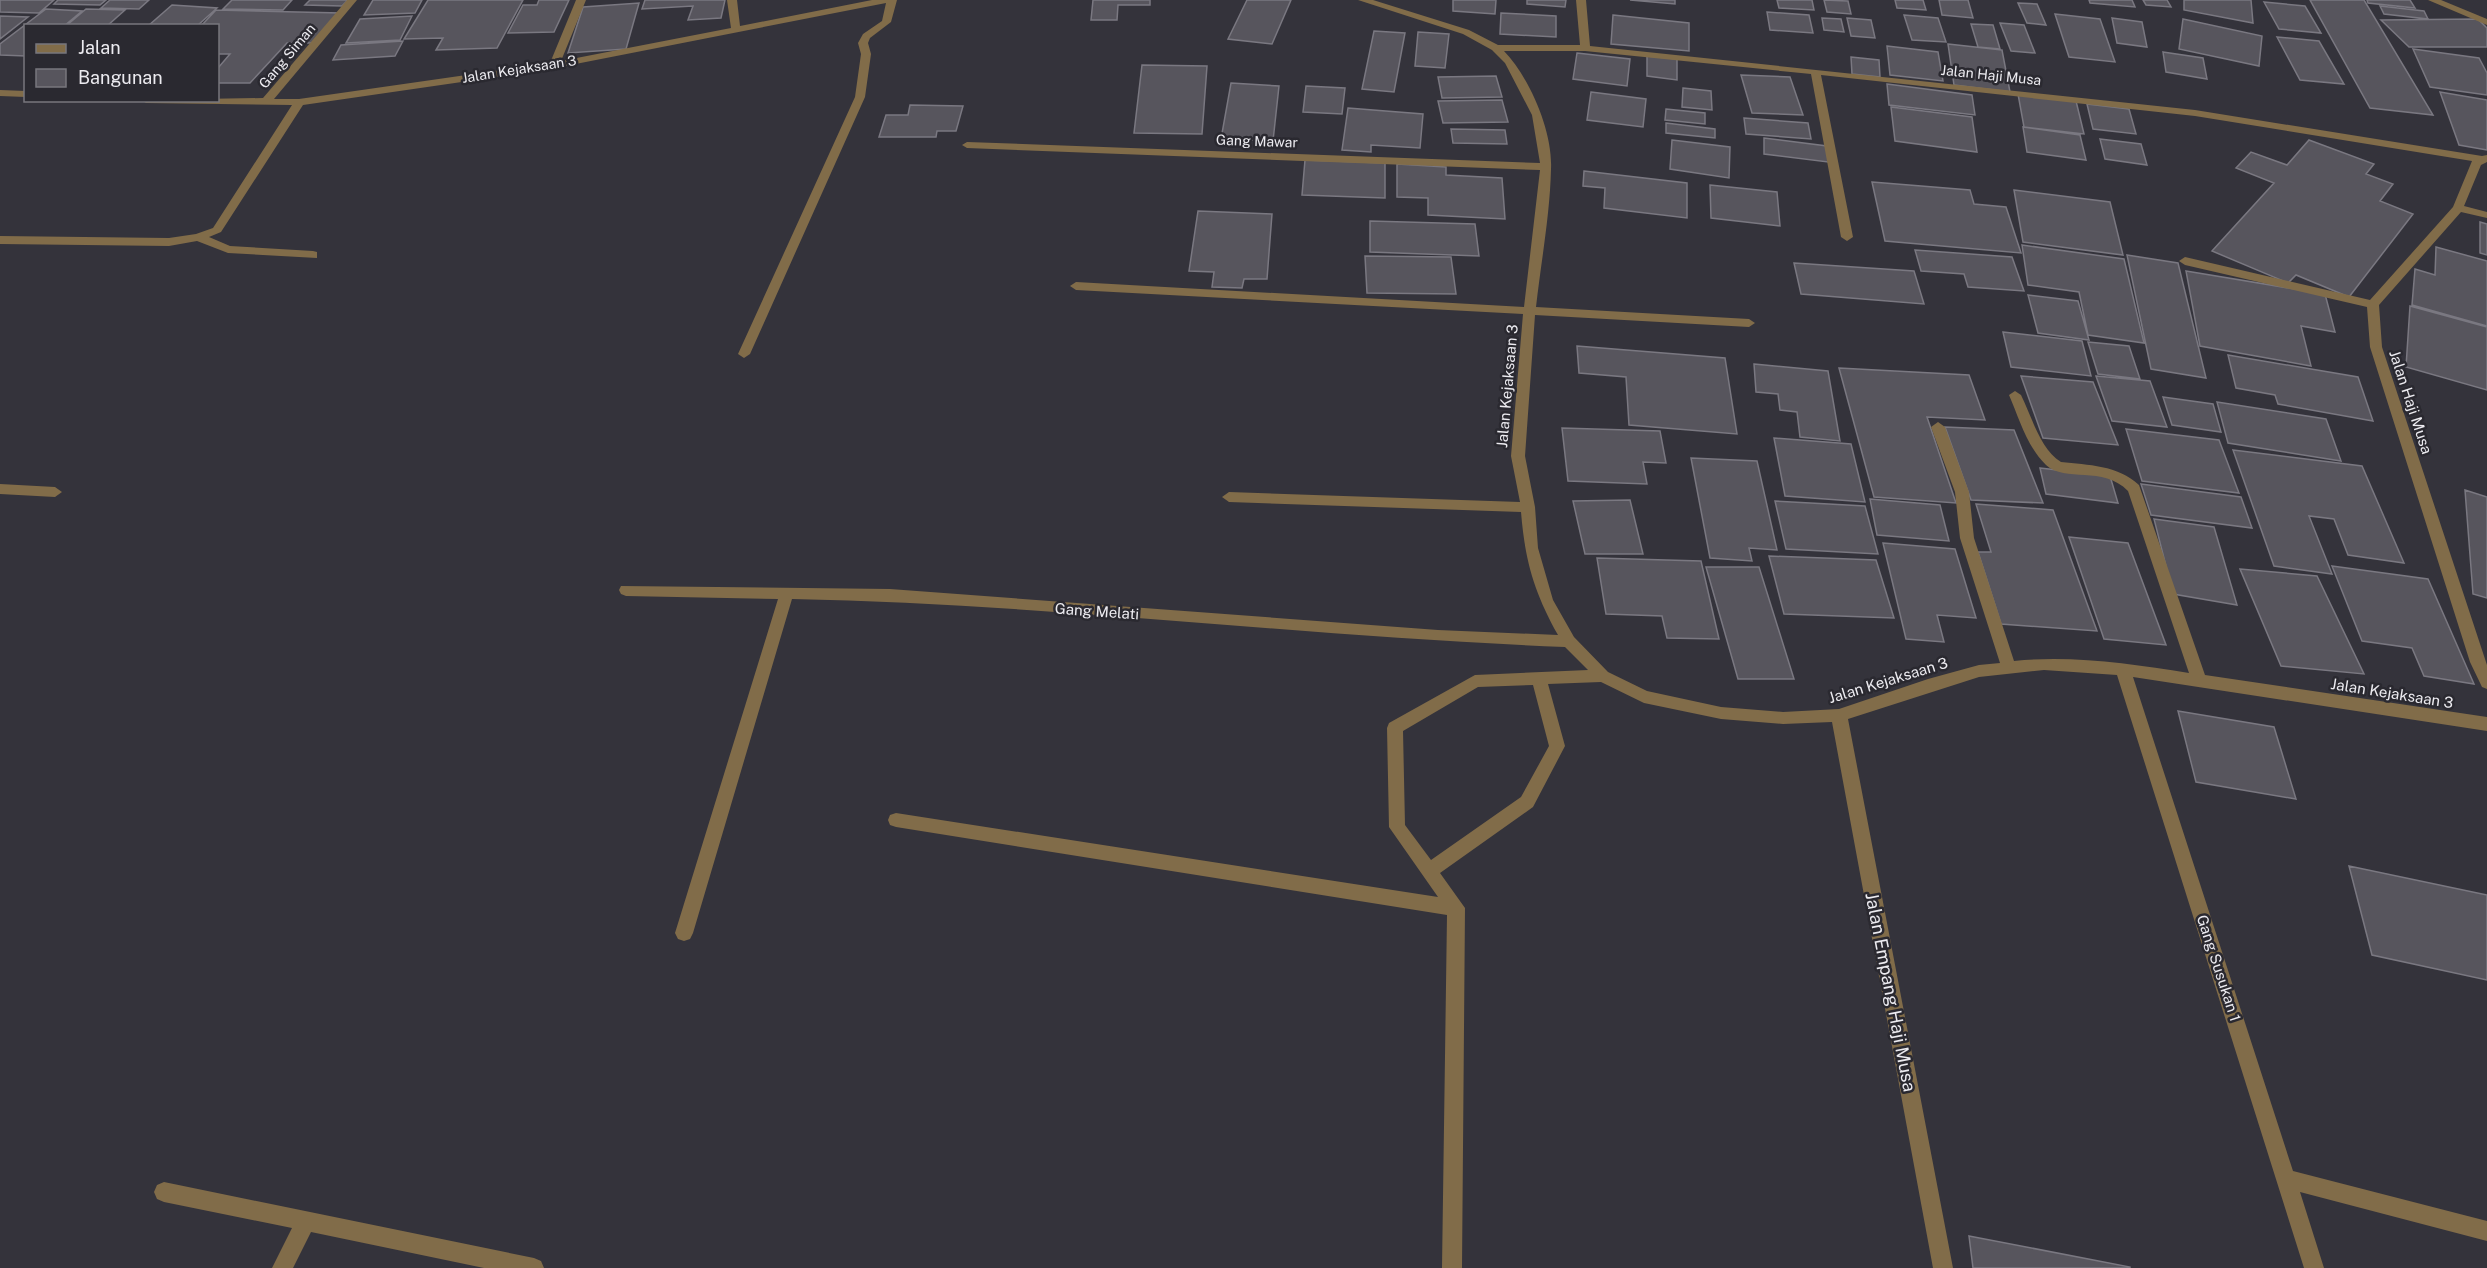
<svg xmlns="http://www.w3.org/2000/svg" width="2487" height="1268" viewBox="0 0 2487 1268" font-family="'Public Sans',sans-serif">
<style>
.building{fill:#57555d;stroke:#7a7881;stroke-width:1.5}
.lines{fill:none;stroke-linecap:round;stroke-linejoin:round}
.minor{fill:#816c49;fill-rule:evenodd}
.labels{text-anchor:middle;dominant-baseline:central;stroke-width:5;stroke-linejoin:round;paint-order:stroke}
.far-street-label{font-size:14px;fill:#ecebf0;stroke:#2a2930}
.street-label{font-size:15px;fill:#ecebf0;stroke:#2a2930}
.near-street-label{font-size:18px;fill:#ecebf0;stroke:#2a2930}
</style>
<rect width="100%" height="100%" fill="#34333b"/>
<path class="building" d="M0,0H54L39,13L0,12Z
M58,0H106L100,5L54,4Z
M110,0H149L139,9L101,8Z
M232,0H292L283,10L223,9Z
M310,0H348L342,6L305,5Z
M373,0H422L415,13L364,15Z
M428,0H523L497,48L436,50L443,38L404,39Z
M539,0H569L554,32L508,33L523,5H537Z
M645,0H725L721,18L688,20L693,6L642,9Z
M1093,0H1150V5H1118L1117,20H1091Z
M1247,0H1291L1272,44L1228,39Z
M1453,0H1496L1495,14L1453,11Z
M1527,0H1566L1565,7L1527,4Z
M1630,0H1675V4Z
M1777,0H1812L1814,10L1779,8Z
M1824,0L1848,1L1851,14L1827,12Z
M1895,0H1923L1926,10L1897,8Z
M1939,0H1968L1973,18L1942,15Z
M2089,0H2132L2135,7L2090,3Z
M2143,0H2167L2171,7L2146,5Z
M2184,0H2251L2253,23L2184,10Z
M2310,0H2364L2433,115L2370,108Z
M2367,0H2410L2415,8L2368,3Z
M2264,2L2305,6L2321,33L2279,29Z
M639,3L626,49L568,53L583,7Z
M2018,3L2037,4L2046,25L2027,23Z
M172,5L217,8L197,26H148Z
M2380,6L2424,11L2428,19L2384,14Z
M46,9L82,11L64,26H26V56L0,55V44Z
M86,9L125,10L107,26H66Z
M216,10L340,13L313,43H287L250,83H218V68L230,54H218V26H201Z
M1767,12L1809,15L1813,33L1770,30Z
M1501,13L1556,16V37L1500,34Z
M2055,14L2100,19L2115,62L2069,57Z
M1613,15L1689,23V51L1611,44Z
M1904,15L1938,18L1946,42L1912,40Z
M0,16L28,17L0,39Z
M412,16L400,40L346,43L360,19Z
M1822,18L1841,19L1844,32L1824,30Z
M1847,18L1871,20L1875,38L1851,36Z
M2112,18L2142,22L2147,47L2117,43Z
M2183,19L2262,36L2259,66L2179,49Z
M2478,19L2487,28V47H2409L2381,20Z
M2000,23L2024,25L2035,53L2011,51Z
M1971,24L1993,25L2000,49L1978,47Z
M1374,31L1405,33L1394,92L1362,89Z
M1418,32L1449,34L1445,68L1415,66Z
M2277,37L2319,41L2344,84L2300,80Z
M403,41L395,56L333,60L341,45Z
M1948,44L2002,50L2010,92L1954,85Z
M1887,46L1938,52L1943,81L1890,75Z
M2413,49L2479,58L2487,73V95L2430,87Z
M2163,52L2203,58L2207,79L2166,72Z
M1577,53L1630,59L1627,86L1573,79Z
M1647,56L1677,59V80L1647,76Z
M1851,57L1879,60L1880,77L1852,74Z
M1142,65L1207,66L1202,134L1134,133Z
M1741,75L1790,77L1803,115L1752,113Z
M1496,76L1502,97L1442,98L1438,77Z
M1231,83L1279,86L1273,141L1221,139Z
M1887,84L1972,95L1975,115L1889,105Z
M1306,86L1345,88L1342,114L1303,112Z
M1683,88L1711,91L1712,110L1682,107Z
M1591,92L1646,99L1643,127L1587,120Z
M2440,92L2487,100V150L2459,145Z
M2018,94L2076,101L2084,134L2024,127Z
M1502,100L1508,122L1443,123L1438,101Z
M2087,104L2129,109L2136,134L2093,129Z
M910,105L963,106L956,131H937L936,137H879L886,115H908Z
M1891,107L1972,117L1977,152L1895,141Z
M1348,108L1423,114L1420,148L1371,145V152L1342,150Z
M1666,109L1705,113V124L1665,120Z
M1744,118L1808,123L1811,139L1746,134Z
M1666,123L1715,129V138L1666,133Z
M2023,127L2080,135L2086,160L2027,152Z
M1451,129L1505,130L1507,144L1453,143Z
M1764,138L1827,146L1828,162L1764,154Z
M2100,139L2141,144L2147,165L2105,159Z
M1672,140L1730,147L1729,178L1670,169Z
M2309,140L2374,164L2366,174L2393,184L2380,201L2413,214L2349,297L2296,275L2288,283L2212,251L2274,183L2236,168L2251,152L2287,165Z
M1305,160L1385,163V198L1302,195Z
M1397,164L1446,167V175L1502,178L1505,219L1428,215V198L1397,197Z
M1584,171L1687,183V218L1604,208L1605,188L1583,186Z
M1872,182L1970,190L1974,204L2006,207L2021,253L1885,241Z
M1710,185L1777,192L1780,226L1711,218Z
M2014,190L2110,202L2123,255L2023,242Z
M1198,211L1272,214L1267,279H1244L1242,288L1212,287L1214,272L1189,271Z
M1370,221L1475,224L1479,256L1370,252Z
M2480,222L2487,224V255L2480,253Z
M2022,245L2124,259L2144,343L2088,335L2079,292L2028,285Z
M2436,247L2487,261V326L2412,305L2415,269L2435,275Z
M1915,250L2012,257L2024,291L1968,287L1964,274L1921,271Z
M2127,255L2178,263L2206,378L2151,369Z
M1365,256L1451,257L1456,294L1367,293Z
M1794,263L1914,271L1924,304L1801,294Z
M2186,271L2325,294L2335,332L2301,326L2311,366L2200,346Z
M2028,295L2078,301L2089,340L2038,333Z
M2410,306L2487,327V390L2406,367Z
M2003,332L2082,341L2091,376L2011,367Z
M2088,342L2129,346L2140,379L2098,374Z
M1577,346L1725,358L1737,434L1629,425L1626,377L1579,373Z
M2228,355L2358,377L2373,421L2278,404L2275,395L2236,388Z
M1754,364L1828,371L1840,441L1800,437L1797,412L1780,410L1778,394L1756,392Z
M1839,368L1969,375L1985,420L1927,417L1956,503L1874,497Z
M2021,376L2093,382L2118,445L2043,438Z
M2096,376L2150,381L2167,427L2112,421Z
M2163,397L2213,404L2221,432L2172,425Z
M2217,402L2326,419L2341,461L2228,443Z
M1945,427L2014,430L2043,503L1971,500Z
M1562,428L1660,431L1666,463L1643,462L1647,484L1568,481Z
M2126,429L2219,440L2239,493L2142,481Z
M1774,438L1851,444L1865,502L1785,496Z
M2233,450L2362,466L2404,563L2348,555L2334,519L2309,516L2332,574L2274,566Z
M1691,458L1757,461L1777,550L1749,548L1752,561L1710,558Z
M2040,468L2110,476L2118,503L2046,494Z
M2141,484L2241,497L2252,528L2151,515Z
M2465,490L2487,497V598L2473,594Z
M1870,499L1940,505L1949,541L1877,535Z
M1630,500L1643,554H1585L1573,501Z
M1775,501L1865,506L1878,554L1786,549Z
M1976,504L2053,510L2097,631L2001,624L1978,552H1991Z
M2154,519L2214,527L2237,605L2173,594Z
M2069,537L2128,543L2166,645L2104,639Z
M1883,543L1955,549L1976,618L1937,615L1944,642L1906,639Z
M1769,556L1876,560L1894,618L1784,614Z
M1597,558L1701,561L1719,639L1667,638L1662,616L1606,614Z
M2332,566L2428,579L2474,684L2424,676L2412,648L2362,641Z
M1706,567H1759L1794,679H1738Z
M2240,569L2317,576L2364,674L2281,666Z
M2178,711L2274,727L2296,799L2196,782Z
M2349,866L2487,895V980L2372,955Z
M1969,1236L2130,1267V1268H1973Z"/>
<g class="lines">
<path class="minor" d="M347,0H357L274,99H299L550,63L576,0H586L561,61L731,28L727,0H737L740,26L872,0H897L891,22L870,38L868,43L871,54L865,97L750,354L744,358L738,354L855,97L861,54L858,43L863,34L882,21L886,3L545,70L303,105L221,232L209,237L230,246L313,251L317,252V258L228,253L197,241L169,246L0,244V236L169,238L196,234L213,228L292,105L146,103L141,100L263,98Z
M1358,0H1373L1469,30L1498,45H1580L1576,0H1586L1590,46L2195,110L2482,156L2487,155V162L2481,165L2464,206L2487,212V218L2461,212L2379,305L2382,347L2487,665V689L2482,687L2470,662L2370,347L2367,307L2185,265L2179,261L2185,257L2370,300L2453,207L2472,161L2195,116L1821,75L1853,237L1847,241L1841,237L1811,74L1585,51H1504C1530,78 1553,132 1551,169C1550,215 1541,262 1536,307L1749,319L1755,323L1749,327L1535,315L1525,456L1535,507L1538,548L1553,600L1574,637L1608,672L1647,691L1721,707L1783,712L1839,709L1928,679L1979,665L2000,663L1960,538L1955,492L1931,427L1938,422L1945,427L1969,492L1974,538L2014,661C2073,655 2131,664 2189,673L2128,491C2103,465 2065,483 2046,465C2027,447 2019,418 2009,395L2015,391L2021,395C2032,417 2040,449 2061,462C2088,465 2118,465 2139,485L2205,675L2487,717V731L2133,677L2293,1171L2487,1221V1241L2300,1192L2324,1268H2304L2117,675L2044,670L1979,677L1848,719L1953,1268H1933L1832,722L1783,724L1721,719L1644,703L1601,682L1548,684L1565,746L1533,807L1440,873L1465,908L1462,1268H1442L1447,915L896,827L890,825L888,820L890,815L896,813L1438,897L1389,827L1387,728L1389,723L1475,675L1588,670L1565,647C1307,637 1050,604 792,599L693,933L690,939L684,941L678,939L675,933L778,599L626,596L621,594L619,590L621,586L890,589L1438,630L1558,635C1534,592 1525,561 1521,512L1229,502L1222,497L1229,492L1520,502L1511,456L1523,314L1076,290L1070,286L1076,282L1524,307L1540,170L967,148L962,145L967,142L1540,163L1532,115L1505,63L1492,50L1463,34ZM1533,685L1549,746L1521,797L1431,860L1405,825L1403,731L1478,687Z
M2428,0H2441L2487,19V25Z
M0,90L26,91V97L0,96Z
M0,484L55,487L62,492L55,497L0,494Z
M164,1182L534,1258L541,1261L544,1268H484L311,1232L293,1268H272L292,1228L164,1202L157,1199L154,1192L157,1185Z"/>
</g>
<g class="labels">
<g class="far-street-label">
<text transform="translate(287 56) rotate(-50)">Gang Siman</text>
<text transform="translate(519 69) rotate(-9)">Jalan Kejaksaan 3</text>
<text transform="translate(1991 75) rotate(6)">Jalan Haji Musa</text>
<text transform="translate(1257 141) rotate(2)">Gang Mawar</text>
</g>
<g class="street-label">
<text transform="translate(1507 386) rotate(-85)">Jalan Kejaksaan 3</text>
<text transform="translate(2411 402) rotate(72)">Jalan Haji Musa</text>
<text transform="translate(1097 611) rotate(4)">Gang Melati</text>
<text transform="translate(1888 680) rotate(-17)">Jalan Kejaksaan 3</text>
<text transform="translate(2392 693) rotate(9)">Jalan Kejaksaan 3</text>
<text transform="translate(2219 968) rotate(72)">Gang Susukan 1</text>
</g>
<g class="near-street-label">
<text transform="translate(1891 992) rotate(79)">Jalan Empang Haji Musa</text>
</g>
</g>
<rect x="24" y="24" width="195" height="78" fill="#2a2930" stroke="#78777d" stroke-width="1.5"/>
<rect x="36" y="44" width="30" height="9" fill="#816c49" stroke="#78777d" stroke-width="1.5"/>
<text x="78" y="54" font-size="18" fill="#ecebf0">Jalan</text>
<rect x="36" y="69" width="30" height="18" fill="#57555d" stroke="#78777d" stroke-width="1.5"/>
<text x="78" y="84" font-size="18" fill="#ecebf0">Bangunan</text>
</svg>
